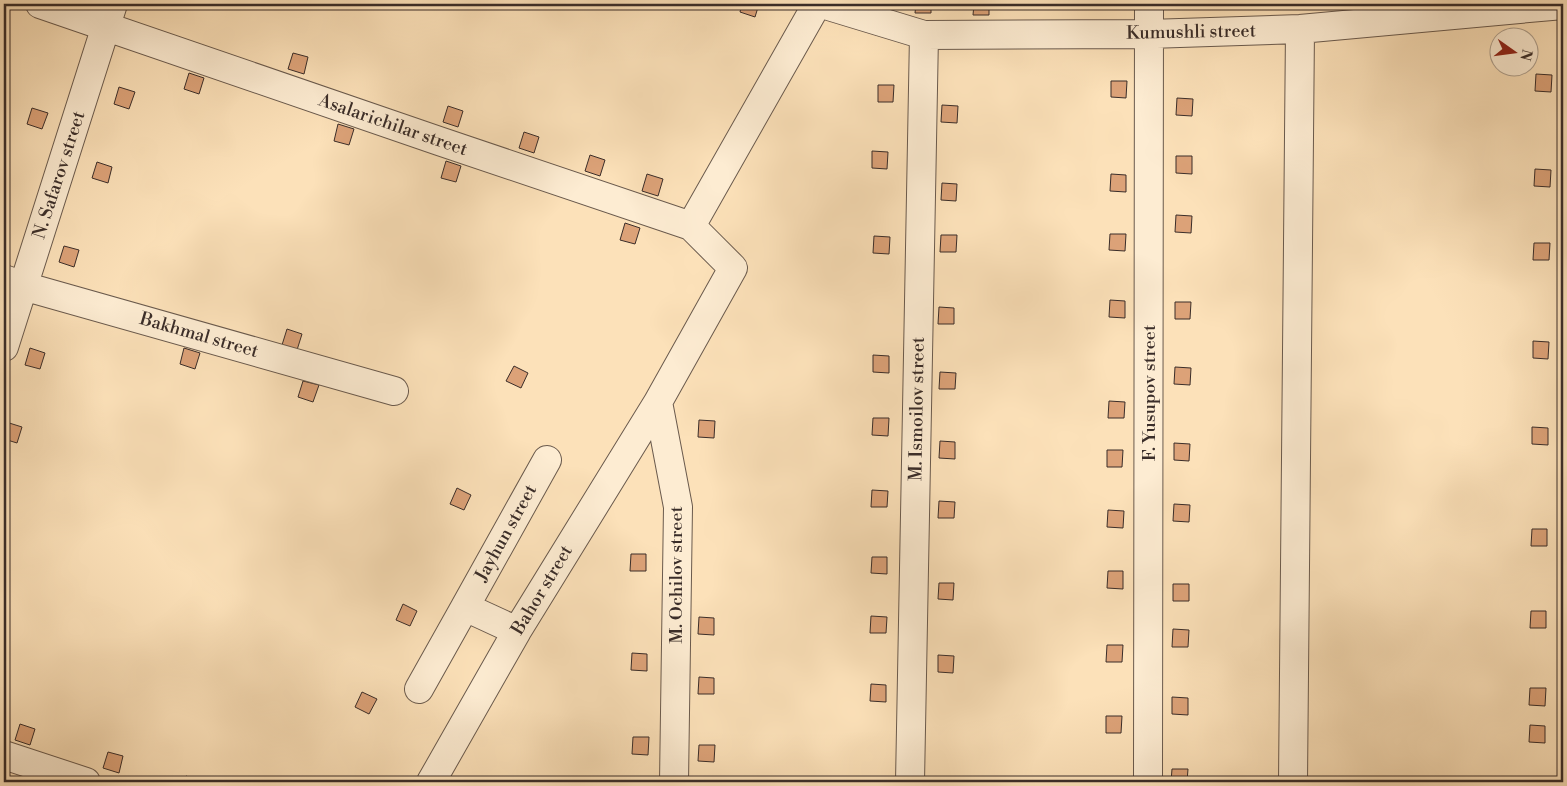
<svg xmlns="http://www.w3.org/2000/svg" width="1567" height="786" viewBox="0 0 1567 786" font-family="'Libre Bodoni',serif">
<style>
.building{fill:#dca278;stroke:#3a2d29}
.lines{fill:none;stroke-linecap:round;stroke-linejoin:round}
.minor-casing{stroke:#6a5a4d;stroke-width:30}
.minor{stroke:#fdecd2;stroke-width:28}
.labels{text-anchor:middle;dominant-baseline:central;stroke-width:4;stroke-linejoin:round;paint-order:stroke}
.street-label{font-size:18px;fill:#3a2d29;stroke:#fdecd2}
</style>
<rect width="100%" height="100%" fill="#fce1b9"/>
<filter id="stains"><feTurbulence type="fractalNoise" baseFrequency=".004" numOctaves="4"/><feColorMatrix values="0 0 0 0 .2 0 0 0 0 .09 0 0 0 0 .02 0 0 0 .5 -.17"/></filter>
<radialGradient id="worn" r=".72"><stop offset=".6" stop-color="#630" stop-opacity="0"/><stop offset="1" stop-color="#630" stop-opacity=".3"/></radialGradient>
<path class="building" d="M742,4H759L755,17L740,12Z
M916,4H931V13H915Z
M974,4H989V15H973Z
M293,53L308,57L304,74L288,69Z
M189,73L204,78L199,94L184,89Z
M1536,74L1552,75L1551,92L1535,91Z
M1111,81H1127L1126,98L1111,97Z
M878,85H894L893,102H878Z
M119,87L135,92L129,109L114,104Z
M1177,98L1193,99L1192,116L1176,115Z
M942,105L958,106L957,123L941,122Z
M448,106L463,111L458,127L443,122Z
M32,108L48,113L42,129L27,124Z
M338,124L354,129L349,145L334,141Z
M524,132L539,137L534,153L519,148Z
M872,151L888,152L887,169L872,168Z
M590,155L605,160L600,176L585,171Z
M1176,156H1192V174L1176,173Z
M446,161L461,166L456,182L441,178Z
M97,162L112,167L108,183L92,178Z
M1535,169L1551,170L1550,187L1534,186Z
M647,174L663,179L658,196L642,191Z
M1111,174L1126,175V192L1110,191Z
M942,183L957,184L956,201L941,200Z
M1176,215L1192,216L1191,233L1175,232Z
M625,223L640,228L635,244L620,240Z
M1110,234H1126L1125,251L1109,250Z
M941,235H957L956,252H940Z
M874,236L890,237L889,254L873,253Z
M1534,243H1550L1549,260H1533Z
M64,246L79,250L74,267L59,262Z
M1110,300L1125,301V318L1109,317Z
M1175,302H1191L1190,319H1175Z
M939,307L954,308V324H938Z
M287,329L302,334L297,350L282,345Z
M1533,341L1549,342L1548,359L1533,358Z
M30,348L45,353L40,369L25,365Z
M184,348L200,353L195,369L180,364Z
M873,355L889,356V373L873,372Z
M514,366L528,373L521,388L506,381Z
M1175,367L1191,368L1190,385L1174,384Z
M940,372L956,373L955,389H939Z
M303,381L319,385L313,402L298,397Z
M1109,401L1125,402L1124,418H1108Z
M873,418H889L888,436L872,435Z
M699,420L715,421L714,438L698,437Z
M6,422L22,427L17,443L4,439V430Z
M1532,427L1548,428V445L1532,444Z
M940,441L955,442V459L939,458Z
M1174,443L1190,444L1189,461L1174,460Z
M1107,450H1123L1122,467H1107Z
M457,488L471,495L464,510L450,504Z
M872,490L888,491L887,507H871Z
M939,501L955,502L954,518H938Z
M1174,504L1190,505L1189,522L1173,521Z
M1108,510L1124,511L1123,528L1107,527Z
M1532,529H1547V546H1531Z
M631,554H646V571H630Z
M872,557H887V574L871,573Z
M1108,571H1123V589L1107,588Z
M939,583H954L953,600L938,599Z
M1173,584H1189V601H1173Z
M403,604L417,611L410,626L396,620Z
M1531,611H1546V628H1530Z
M871,616L887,617L886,633H870Z
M699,617L714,618V635L698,634Z
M1173,629L1189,630L1188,647H1172Z
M1107,645H1123L1122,662H1106Z
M632,653L647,654V671L631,670Z
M938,655L954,656L953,673L938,672Z
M699,677L714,678V694H698Z
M871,684L886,685V702L870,701Z
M1530,688H1546L1545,706L1529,705Z
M362,692L377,699L369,714L355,707Z
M1172,697L1188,698V715L1172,714Z
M1106,716H1122L1121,733H1106Z
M20,724L35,729L30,745L15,740Z
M1530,725L1545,726V743L1529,742Z
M633,737H649L648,755L632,754Z
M699,745H715L714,762L698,761Z
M108,752L123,756L119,773L103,768Z
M1172,769H1188L1187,782H1171Z
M186,776L201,781V782H184Z"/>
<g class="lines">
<defs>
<path id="minor" d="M40,4L439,141L691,226L733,268L658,402L678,507L674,782
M822,4L924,35L1149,34L1300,29L1563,5
M691,226L817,4
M4,279L23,286L394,391
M4,347L113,4
M517,631L465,607L547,460
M419,689L465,607
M4,755L86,782
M431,782L517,631L658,402
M910,782L924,35
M1148,782L1149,4
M1293,782L1300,29"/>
</defs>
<use href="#minor" class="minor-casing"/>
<use href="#minor" class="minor"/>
</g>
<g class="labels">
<g class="street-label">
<text transform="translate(1191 32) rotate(-1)">Kumushli street</text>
<text transform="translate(393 125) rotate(19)">Asalarichilar street</text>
<text transform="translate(59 175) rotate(-72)">N. Safarov street</text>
<text transform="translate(199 335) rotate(16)">Bakhmal street</text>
<text transform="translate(1149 393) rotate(-90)">F. Yusupov street</text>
<text transform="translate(917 409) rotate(-89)">M. Ismoilov street</text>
<text transform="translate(506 533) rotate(-61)">Jayhun street</text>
<text transform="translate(676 575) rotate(-90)">M. Ochilov street</text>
<text transform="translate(542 590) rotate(-59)">Bahor street</text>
</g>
</g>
<rect width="1567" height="786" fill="none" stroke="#fce1b9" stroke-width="20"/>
<rect x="5" y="5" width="1557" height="776" fill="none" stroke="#3a2d29" stroke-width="2.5"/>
<rect x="10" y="10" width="1547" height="766" fill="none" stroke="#3a2d29"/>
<g transform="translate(1514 52) rotate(104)"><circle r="24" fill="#fdecd2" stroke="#afa08e"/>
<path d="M0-4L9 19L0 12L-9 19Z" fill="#8f2418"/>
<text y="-8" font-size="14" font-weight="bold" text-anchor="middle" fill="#3a2d29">N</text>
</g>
<rect width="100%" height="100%" filter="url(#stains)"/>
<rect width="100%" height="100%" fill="url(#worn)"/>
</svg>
